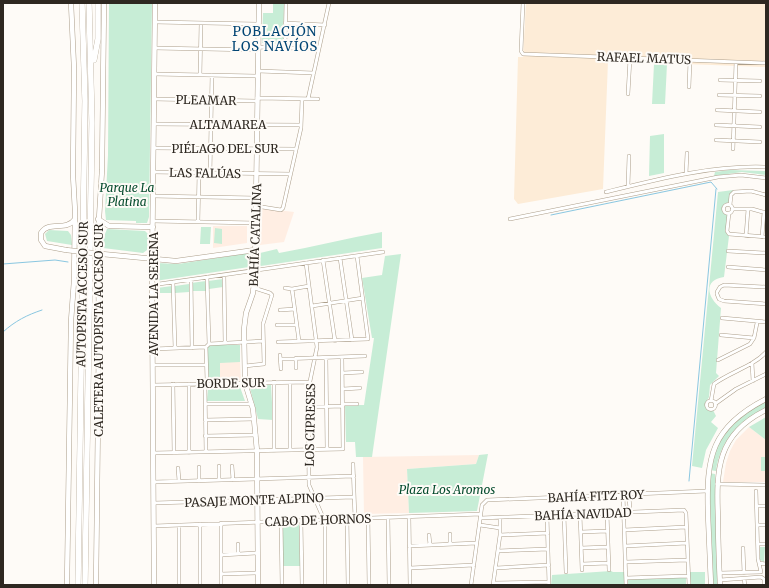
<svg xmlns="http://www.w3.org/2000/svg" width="769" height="588" viewBox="0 0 769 588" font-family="Merriweather,serif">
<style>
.built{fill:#fdecd7}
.education{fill:#ffeee3}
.green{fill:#c7edd6}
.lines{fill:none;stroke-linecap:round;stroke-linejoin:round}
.stream{stroke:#8ac7e1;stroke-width:1}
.street-casing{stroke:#ad9f8b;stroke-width:4}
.secondary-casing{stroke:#ad9f8b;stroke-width:5.5}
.highway-casing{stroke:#ad9f8b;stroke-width:6}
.street{stroke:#fff;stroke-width:3}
.secondary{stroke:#fff;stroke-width:4.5}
.highway{stroke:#fff;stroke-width:5.5}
.secondary-bridge-casing{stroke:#ad9f8b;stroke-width:5.5;stroke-linecap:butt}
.secondary-bridge{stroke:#fff;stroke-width:4.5}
.labels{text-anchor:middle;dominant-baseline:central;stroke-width:4;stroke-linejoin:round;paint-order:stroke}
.street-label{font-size:12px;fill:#2e2821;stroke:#fefbf7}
.park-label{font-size:12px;font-style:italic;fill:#044b2d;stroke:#fefbf7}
.neighbourhood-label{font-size:13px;letter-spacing:1px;fill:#024574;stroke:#fefbf7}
</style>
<rect width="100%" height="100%" fill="#fefbf7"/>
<path class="built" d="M526,3H766V67L608,61L603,189L518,204L514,199L518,57H523Z"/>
<path class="education" d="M261,208L294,212L284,242L260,245Z
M213,226H247V243L213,248Z
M220,362H240L241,381H220Z
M749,427L766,440V482H723L726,463L730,451L736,440Z
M479,455L476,464L407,469L409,513L364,514L363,457Z"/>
<path class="green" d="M109,3H152L149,217L147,223H136V221L106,220L105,211L108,155Z
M273,3H284L283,44L262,43L263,13H273Z
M654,64H667L665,104H652Z
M664,134V173L649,176L650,136Z
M730,170L766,171V175L742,172L714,176L715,172Z
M733,190L729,202L724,204L723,209L728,215L726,233L729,236L724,277C703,280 707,298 721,308L716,373L719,376L710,385L709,397L705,404L707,409L713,410L716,416L711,422L718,428L706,450L702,468L692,466L718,192Z
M201,227H211L210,244H200Z
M215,228L222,229V244L214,243Z
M107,229L145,231L149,235L147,250L143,253L103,248V239Z
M49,230L68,231L71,235L72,245L47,241L45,234Z
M382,232V248L261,266L259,264L260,253L277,249L279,253C314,247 347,238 382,232Z
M249,253L252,255V264L249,267L155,281V266L157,263L178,264Z
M401,254L372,457H356L355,442H346L345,405H364L374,338H372L362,278L382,275L385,256Z
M223,279V287L209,289L208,281Z
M206,281V291H192L191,283Z
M189,284V292L175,293V286Z
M172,286V293H157V288Z
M209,345H240V362L220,363V381H208L207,347Z
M271,385L273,420L258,419L250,388L251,386Z
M240,387L245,401H207L208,388Z
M766,401V407C739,422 720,440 716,471L709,470L720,440L736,419Z
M766,417V440L749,427Z
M488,454L477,511L409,513L407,469L476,464L479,455Z
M761,457H766V471H761Z
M709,473L715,474L718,585H713Z
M282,524H299L300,566H283Z
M760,547H765L764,562L760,560Z
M611,571L613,572H624L625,585H551L552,575Z
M689,572H705V585H690Z
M686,577V585H628V579Z"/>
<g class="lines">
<path class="stream" d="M551,215L711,182L717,189
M3,264L55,260L68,262
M3,332C15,321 27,315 42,310
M689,481L716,189"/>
<defs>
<path id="street" d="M523,3L521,51L523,54L766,63
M155,22L258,24
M285,23L325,25
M258,47L319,49
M155,48L258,50
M285,48L286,3
M258,71L314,73
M154,74L258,76
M200,75L201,23
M720,80L760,81
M689,87L690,60
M628,94L630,58
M719,95L760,96
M257,98L318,99
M154,99L257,101
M308,99L329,3
M717,110L760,112
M154,124L301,125
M716,125L760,127
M716,140L760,142
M154,148L296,149
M733,149L736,62
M153,172L291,174
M210,173L212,75
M686,174L687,153
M628,186L629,156
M606,192C658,179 712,165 766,167
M153,196L256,198
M723.5 209a4.5 4.5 0 1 1 9 0a4.5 4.5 0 1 1-9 0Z
M730,205L731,195L734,192L751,191L766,195
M256,206L281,210L283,208L301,128L302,99
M732,209H752L766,213
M729,213L727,231L729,234L766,237
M510,219L718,177L741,175L766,178
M153,221L256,223
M198,222L199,173
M746,236L748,209
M762,237L764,212
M728,251L766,253
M340,258L352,340
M323,260L335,341
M306,263L317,347L308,391L309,485L325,522V585
M728,267L766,270
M224,275L225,343
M207,277L209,344
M191,280L192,348
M173,282L175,348
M152,285L383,252
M285,288L292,289L309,286
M292,289L299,341
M717,292L720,287L724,285L766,287
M717,294L719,299L724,301L766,304
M312,306L363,298
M280,310L295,309
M722,318L766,322
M277,325H297
M721,335L754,338
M278,342L368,339L357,256
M209,344L263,341
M153,349L206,347
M280,355L281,369
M296,358V368
M326,358L327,449
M281,359L365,356
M718,360L750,344L754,338L757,323
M752,363L753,381
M153,365H206
M245,366L264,364L263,324L272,295L270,293L254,288
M343,373L362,372
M274,382V451
M173,384L174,453
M189,384V453
M153,385L309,382
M343,389L360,388
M706.5 405a4.5 4.5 0 1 1 9 0a4.5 4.5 0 1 1-9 0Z
M711,401L714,384C730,372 754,366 766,352
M205,404H252
M343,404H357
M715,404L736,389L766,374
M308,407L343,406
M205,420L254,419
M205,436L256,435
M290,450V382
M206,452L205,388L207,381L206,347L209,344
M153,453L343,449L342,358
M353,464L355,519
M219,466V480
M232,466L233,480
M199,467V481
M178,468L179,481
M154,482L354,476
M717,484L766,485
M623,494L626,585
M629,494L630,512
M154,503L354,497
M757,506H766
M607,513L609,570
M580,514L582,570
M564,515L566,572
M547,516L549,585
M409,517L410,585
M368,518L369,585
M388,518L389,585
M481,518L684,510L686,513L689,585
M347,519L348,585
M281,521L282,585
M301,521L302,585
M221,523V585
M200,524V585
M179,525V585
M480,525L500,528
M757,525H766
M154,526L481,514
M624,530L686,527
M581,532L607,531
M450,534V544
M429,535L430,545
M500,535L548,533
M238,544V554
M758,544H766
M409,546L477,543
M625,546L687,543
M581,548L608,547
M743,548L744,573
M498,551L548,549
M221,555L258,553
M626,562L687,560
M759,563L766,564
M582,564L608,563
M410,568L474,565
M496,568L549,565
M720,573L761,572L758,559L756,491
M221,574L258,573
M626,578L688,576
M744,579L745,585
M720,580L761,577L764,579V585
M494,583L549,582
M471,585L482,505L487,500L707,491
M493,585L500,535V518"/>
<path id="secondary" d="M98,219L109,226L153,227
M66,250L45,246L41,240V233C49,220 66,232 75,219
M102,254L176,261L255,250
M67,585L71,321L74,281L75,211L73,175L74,68L71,3
M96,585L99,335L98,235L102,170L104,3
M154,585L152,275L155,3
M258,585L257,451L253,409L245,383L244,329L246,313L253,293L255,270L259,3
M711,585C710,562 709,538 708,515C706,457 711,427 766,399
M720,585C719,563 718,540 718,518C716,469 717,434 766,410"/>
<path id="highway" d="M94,60L98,39V3
M78,585L85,101L82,3
M85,585L92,123L89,3"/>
</defs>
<use href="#street" class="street-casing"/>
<use href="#secondary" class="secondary-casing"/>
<use href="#highway" class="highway-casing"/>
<use href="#street" class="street"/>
<use href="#secondary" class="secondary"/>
<use href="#highway" class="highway"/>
<defs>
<path id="secondary-bridge" d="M66,250L102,254"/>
</defs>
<use href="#secondary-bridge" class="secondary-bridge-casing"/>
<use href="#secondary-bridge" class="secondary-bridge"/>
</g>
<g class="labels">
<g class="street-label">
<text transform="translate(644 58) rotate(2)">RAFAEL MATUS</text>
<text transform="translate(206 100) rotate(1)">PLEAMAR</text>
<text x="228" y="124">ALTAMAREA</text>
<text x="225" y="148">PIÉLAGO DEL SUR</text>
<text transform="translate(205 173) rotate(1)">LAS FALÚAS</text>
<text transform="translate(255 235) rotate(-88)">BAHÍA CATALINA</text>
<text transform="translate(82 294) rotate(-89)">AUTOPISTA ACCESO SUR</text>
<text transform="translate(153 294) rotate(-90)">AVENIDA LA SERENA</text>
<text transform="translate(98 330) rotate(-90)">CALETERA AUTOPISTA ACCESO SUR</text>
<text transform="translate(231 383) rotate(-1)">BORDE SUR</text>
<text transform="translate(310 425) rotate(-89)">LOS CIPRESES</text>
<text transform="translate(596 496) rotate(-2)">BAHÍA FITZ ROY</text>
<text transform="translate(254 500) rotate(-2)">PASAJE MONTE ALPINO</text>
<text transform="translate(583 514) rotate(-2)">BAHÍA NAVIDAD</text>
<text transform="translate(318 520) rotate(-2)">CABO DE HORNOS</text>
</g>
<g class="park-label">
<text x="127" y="187">Parque La<tspan x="127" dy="14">Platina</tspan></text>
<text x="447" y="489">Plaza Los Aromos</text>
</g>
<g class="neighbourhood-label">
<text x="275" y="31">POBLACIÓN<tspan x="275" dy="15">LOS NAVÍOS</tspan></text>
</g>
</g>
<rect width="769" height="588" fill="none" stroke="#2e2821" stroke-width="8"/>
</svg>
